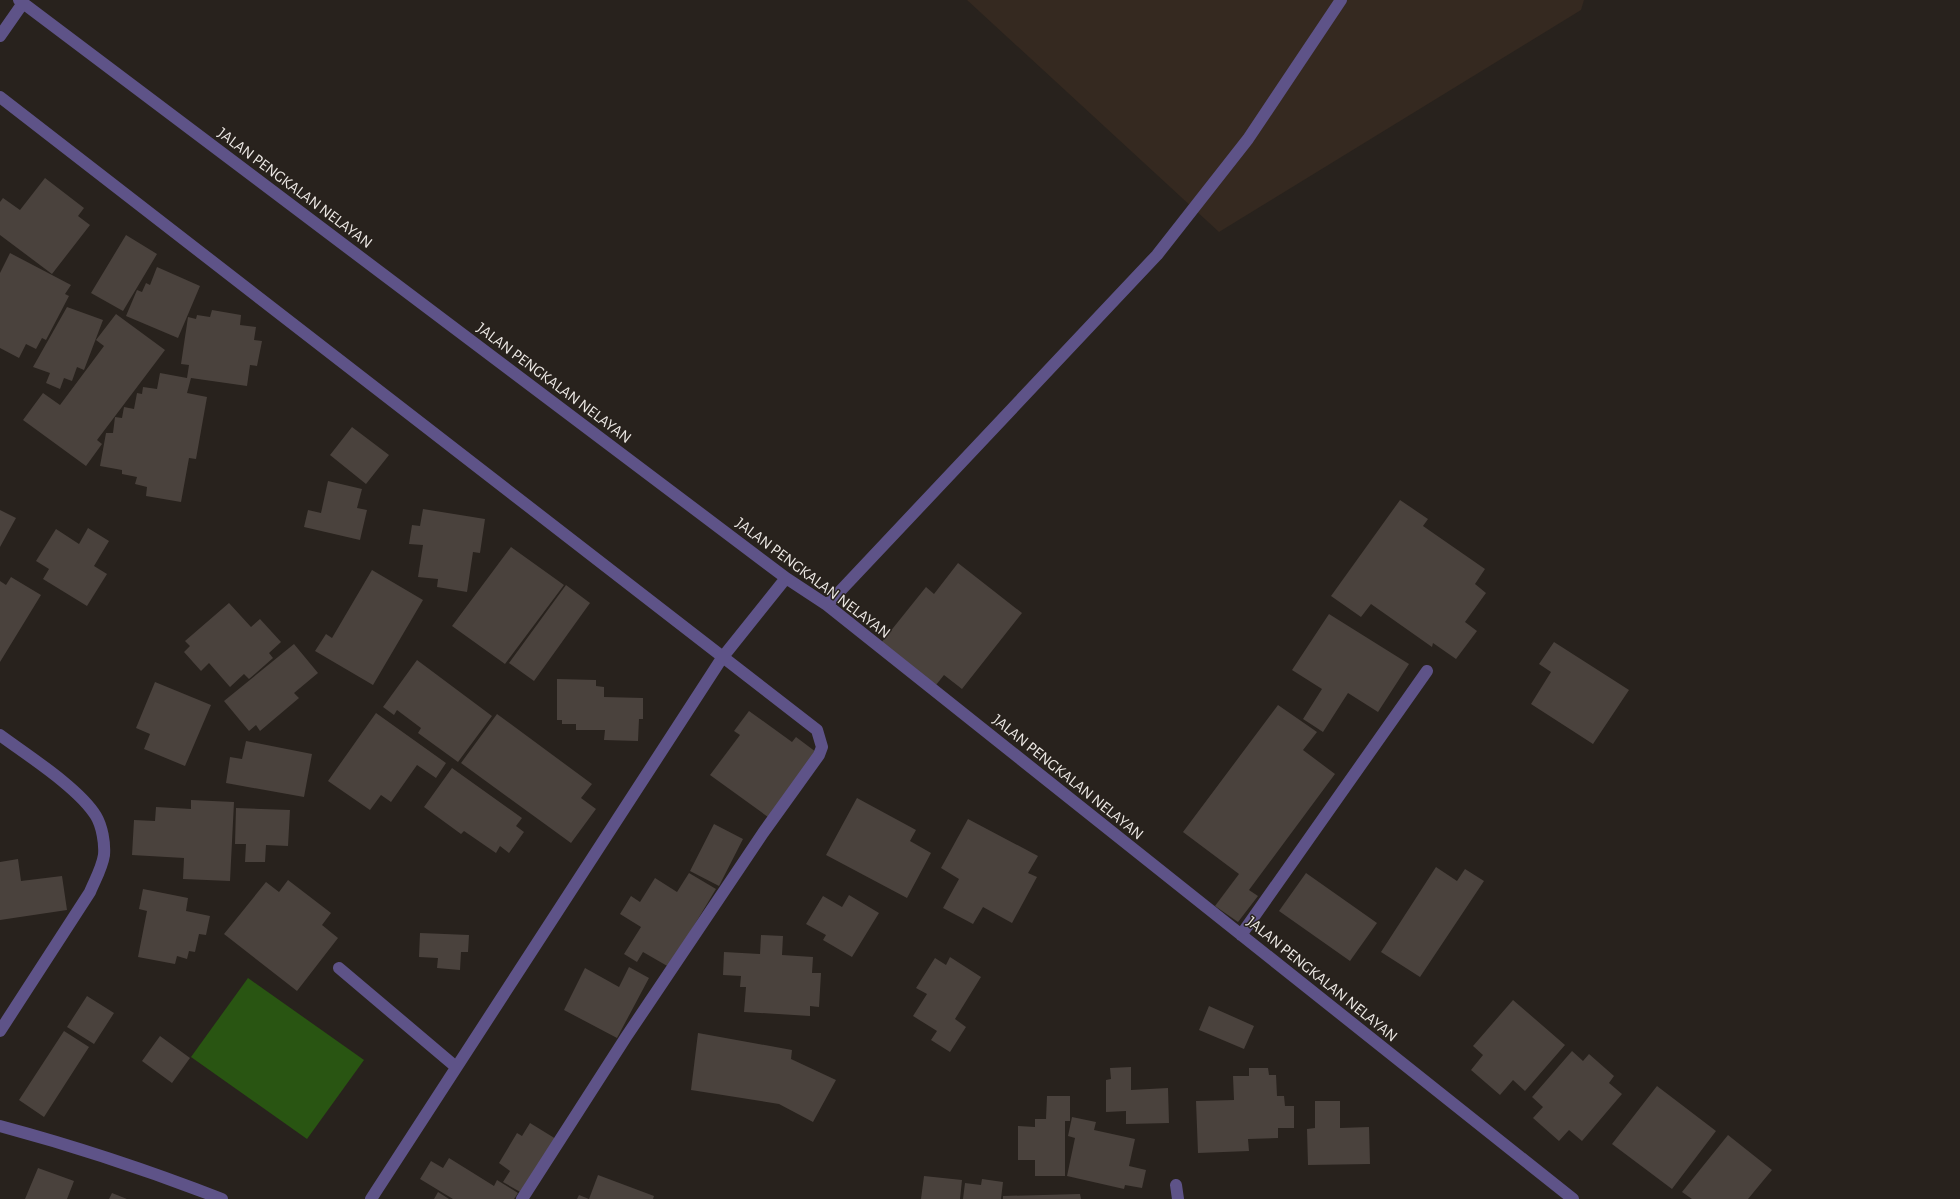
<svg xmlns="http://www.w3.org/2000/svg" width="1960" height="1199" viewBox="0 0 1960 1199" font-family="'Alegreya Sans',sans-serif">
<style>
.built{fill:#352920}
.green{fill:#295512}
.building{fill:#4a423d}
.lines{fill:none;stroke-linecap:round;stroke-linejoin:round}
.minor{stroke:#5e5388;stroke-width:12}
.labels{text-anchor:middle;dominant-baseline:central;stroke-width:3;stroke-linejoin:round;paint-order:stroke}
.street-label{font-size:16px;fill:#ede9e5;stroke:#28221d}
</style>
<rect width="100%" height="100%" fill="#28221d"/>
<path class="built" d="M967,0H1584L1581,10L1219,232Z"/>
<path class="green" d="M248,978L364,1060L307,1139L191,1057Z"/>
<path class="building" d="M45,178L84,208L78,216L90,225L52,274L0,235V202L3,198L20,210Z
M126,235L157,254L123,311L91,293Z
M10,253L71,285L65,294L69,296L46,340L42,338L36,349L26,344L19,358L0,348V273Z
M157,267L200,286L178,338L126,316L137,290L142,292L146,283L150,285Z
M67,307L103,320L84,370L77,367L72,381L64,378L60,389L46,383L50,373L33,367Z
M212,310L241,315L240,325L256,327L254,340L262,341L257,366L250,365L247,386L191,378L187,393L207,397L196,459L189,458L181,502L146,496L147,487L135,484L137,477L122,474V470L100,466L106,433H113L115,417L122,418L124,407L134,409L137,393L142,394L143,387L157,389L160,373L187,378L189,365L181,364L188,317L196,319L197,315L210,317Z
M116,314L165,350L97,440L102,444L86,466L23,420L43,393L60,405L104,346L96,340Z
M352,427L389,455L366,484L330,455Z
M328,481L362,489L357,508L367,510L360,540L304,527L308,510L321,513Z
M1400,500L1428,519L1423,526L1485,569L1475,584L1486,593L1465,622L1477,631L1456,659L1433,643L1432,647L1371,604L1361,617L1331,596Z
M423,509L485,519L480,553L473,552L467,592L437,587L438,579L418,577L423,545L409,544L412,525L420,526Z
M0,510L16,518L0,547Z
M88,528L109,541L94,566L107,574L87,606L43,579L49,569L36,561L56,529L79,544Z
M511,547L564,585L505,664L452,626Z
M958,563L1022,613L962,689L944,675L936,685L881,643L926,587L934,594Z
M372,570L423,600L373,685L315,651L326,634L332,638Z
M11,577L41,595L0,662V581L6,585Z
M566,585L590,603L534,681L509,663Z
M229,603L251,627L260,619L281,642L269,653L273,658L249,679L244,674L230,687L209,663L201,671L184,652L190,646L185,641Z
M1329,614L1409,664L1378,712L1348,693L1323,732L1303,719L1322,689L1292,670Z
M1554,642L1629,690L1593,744L1531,704L1551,672L1539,664Z
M294,644L318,673L294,693L299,698L260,731L256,725L249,731L224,701Z
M417,660L492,716L458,762L418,733L421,728L397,710L394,715L383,707Z
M557,679L596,680V686L604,687V697L643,698V719H639L638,741L604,740L605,730H576V724H562V720H557Z
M155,682L211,705L185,766L144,749L150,734L136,728Z
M1278,705L1317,732L1303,750L1335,774L1249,890L1258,896L1238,922L1215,906L1239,874L1183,832Z
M749,711L792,742L796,737L816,752L768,817L710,775L740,735L734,731Z
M376,713L446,763L436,778L417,765L391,802L381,795L370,810L328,781Z
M497,714L592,784L581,798L596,809L571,843L461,763Z
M246,741L312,754L304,797L226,783L230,757L242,759Z
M452,768L522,818L516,826L524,832L509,853L500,846L496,853L464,831L461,834L424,807Z
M857,798L916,830L910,841L931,853L907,898L826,855Z
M191,800L234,802L230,881L183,879L184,858L132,855L134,820L155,821L156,807L191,809Z
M236,808L290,810L288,846L266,845L265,862H245L246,844H235Z
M968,819L1038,856L1028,873L1037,877L1012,923L983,907L973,924L943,908L959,879L941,868Z
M714,824L743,839L719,886L690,871Z
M18,859L21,881L62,876L67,910L0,920V862Z
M1436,867L1457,881L1465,869L1484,881L1420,977L1381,952Z
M689,873L716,889L669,967L643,952L637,962L624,954L641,927L620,914L631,896L640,902L655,878L677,892Z
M1306,873L1377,923L1350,961L1279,911Z
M288,880L331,913L322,925L338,938L297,991L224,934L266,882L279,892Z
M143,889L188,898L186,911L210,916L206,935L199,934L195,952L189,951L187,959L177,956L175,964L138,957L147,911L139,909Z
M849,895L879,913L852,957L823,940L826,935L806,924L823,896L842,907Z
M420,933L469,935L468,952H461L460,970L437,968L438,958L419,957Z
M761,935L783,936L782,955L813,957L812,973H821L819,1007L810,1006V1016L744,1012L746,987H740L741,976L723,975L724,952L760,954Z
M950,957L981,977L955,1019L966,1027L950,1052L931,1040L937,1031L913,1016L927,994L916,988L935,958L946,965Z
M629,967L649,978L617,1038L564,1010L585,968L619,987Z
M87,996L114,1013L94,1044L67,1027Z
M1513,1000L1565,1045L1525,1091L1513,1080L1500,1095L1471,1070L1483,1055L1473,1046Z
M1209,1006L1254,1026L1244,1049L1199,1030Z
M64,1031L89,1047L44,1117L19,1100Z
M698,1033L792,1050L791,1059L836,1080L813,1122L779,1104L691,1090Z
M160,1036L190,1058L172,1083L142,1061Z
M1572,1051L1583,1061L1589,1054L1614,1076L1609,1083L1622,1094L1582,1141L1569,1130L1559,1141L1533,1118L1543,1107L1532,1097Z
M1131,1067V1090L1168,1088L1169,1123L1126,1124V1111L1106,1112V1080L1111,1079L1110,1068Z
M1249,1068H1268L1269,1075H1276L1277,1096H1284L1285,1106H1294V1128H1278V1138L1248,1139L1249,1151L1198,1153L1196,1101L1234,1100L1233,1076H1249Z
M1657,1086L1716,1131L1672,1189L1612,1144Z
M1047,1096H1070V1121H1065V1176H1035V1160H1018V1126L1035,1127V1119H1046Z
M1315,1101H1340V1128L1369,1127L1370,1164L1308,1165L1307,1129L1315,1128Z
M1072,1117L1096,1122L1094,1130L1135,1139L1129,1166L1146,1170L1142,1188L1125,1185L1124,1189L1067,1176L1075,1138L1068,1136Z
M530,1123L556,1139L522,1193L503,1182L510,1171L499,1163L517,1133L522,1136Z
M1728,1135L1772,1170L1748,1199H1692L1682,1192Z
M449,1158L494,1186L497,1180L518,1193L514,1199H453L420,1179L431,1161L443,1168Z
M38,1168L74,1181L67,1199H25Z
M598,1175L654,1196L653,1199H577L579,1195L589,1199Z
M924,1176L962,1180L960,1199H921Z
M982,1179L1003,1182L1001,1199H963L965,1183L981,1185Z
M438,1192L449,1199H434Z
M112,1193L127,1199H109Z
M1080,1194L1081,1199H1003V1196Z"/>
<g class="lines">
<path class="minor" d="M19,0L786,578L827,605L1573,1199
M0,36L23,3
M0,97L817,730L822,747L819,755L763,833L626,1037L522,1199
M827,605L1157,255L1248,139L1341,0
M0,735C27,755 79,788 96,816C102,826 105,843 104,855C102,868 95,880 90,892L0,1031
M1241,935L1427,671
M339,968L456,1067
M0,1126C75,1146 150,1171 222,1199
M1176,1185L1178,1199
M371,1199L722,658L786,578"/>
</g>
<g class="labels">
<g class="street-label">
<text transform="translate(295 188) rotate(37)">JALAN PENGKALAN NELAYAN</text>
<text transform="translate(554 383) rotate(37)">JALAN PENGKALAN NELAYAN</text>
<text transform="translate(813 578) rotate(37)">JALAN PENGKALAN NELAYAN</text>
<text transform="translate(1068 777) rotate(39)">JALAN PENGKALAN NELAYAN</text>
<text transform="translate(1322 979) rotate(39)">JALAN PENGKALAN NELAYAN</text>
</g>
</g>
</svg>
